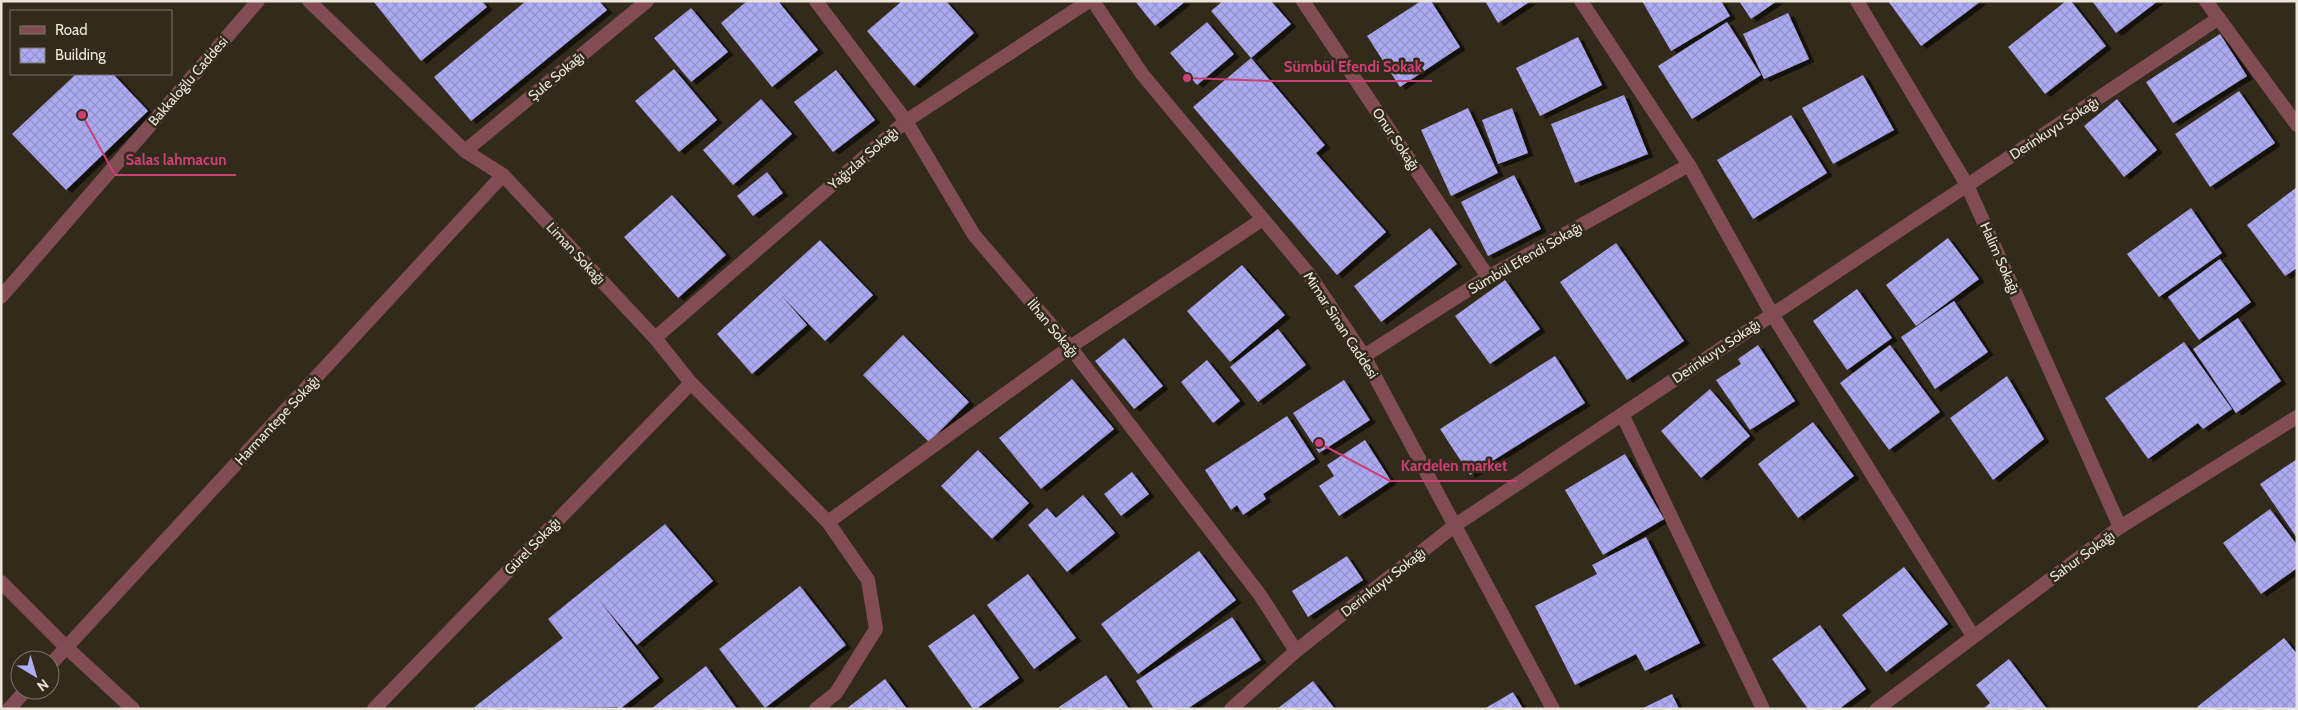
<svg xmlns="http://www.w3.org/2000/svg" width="2298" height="710" viewBox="0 0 2298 710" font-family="Cabin,sans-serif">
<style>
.building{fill:url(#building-cross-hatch);filter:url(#shadow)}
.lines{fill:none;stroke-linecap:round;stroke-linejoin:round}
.minor{stroke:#824c55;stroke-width:14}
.tertiary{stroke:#824c55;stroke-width:14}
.labels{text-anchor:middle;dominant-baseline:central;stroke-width:5;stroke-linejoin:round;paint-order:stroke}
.street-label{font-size:14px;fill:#ebe6dc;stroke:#322a1b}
.leader{fill:none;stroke:#ca4175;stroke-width:2}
.callout-dot{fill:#ca4175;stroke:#322a1b;stroke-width:2}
.callout-label{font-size:15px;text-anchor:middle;font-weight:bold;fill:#ca4175;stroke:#322a1b;stroke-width:5;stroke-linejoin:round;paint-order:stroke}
</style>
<defs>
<pattern id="building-cross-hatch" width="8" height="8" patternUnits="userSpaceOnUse" patternTransform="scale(1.25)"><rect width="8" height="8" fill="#adaaf4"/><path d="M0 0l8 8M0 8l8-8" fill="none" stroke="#9391c8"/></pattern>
<filter id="shadow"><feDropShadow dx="5.5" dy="3" stdDeviation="0" flood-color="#0009"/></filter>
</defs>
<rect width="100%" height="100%" fill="#322a1b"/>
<path class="building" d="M373,1H482L487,7L421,61Z
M526,1H599L607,10L471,121L434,77Z
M747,1H778L818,50L772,87L721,23Z
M902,1H946L974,33L914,86L867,31Z
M1135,1H1186L1155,26Z
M1223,1H1271L1291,24L1251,58L1211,11Z
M1421,1H1431L1460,47L1400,87L1367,36Z
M1485,1H1531L1498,23Z
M1642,1H1721L1730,16L1671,51Z
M1739,1H1777L1751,19Z
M1888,1H1979L1980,2L1921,46Z
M2066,1H2071L2106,46L2045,94L2008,47Z
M2092,1H2158L2116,33Z
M691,8L728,52L691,82L654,38Z
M1788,13L1809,59L1764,79L1743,34Z
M1207,22L1234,54L1197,85L1170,53Z
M1727,22L1761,75L1692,119L1658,66Z
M2220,34L2247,76L2173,123L2146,82Z
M1578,37L1602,85L1540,116L1516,68Z
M1251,58L1325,145L1316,153L1386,232L1337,275L1193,107Z
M674,69L717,120L679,152L635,101Z
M836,70L875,120L833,152L794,102Z
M76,74H113L148,111L66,190L12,134Z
M1863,75L1894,130L1833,164L1802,108Z
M2239,91L2275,143L2210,187L2175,134Z
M1624,95L1648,154L1575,183L1551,124Z
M761,99L792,134L733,185L703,150Z
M2117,99L2157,150L2124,177L2084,126Z
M1468,108L1498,173L1451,196L1421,130Z
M1512,108L1528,153L1498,164L1482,120Z
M1791,115L1827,173L1753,219L1717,160Z
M767,172L783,193L753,216L737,196Z
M1514,175L1541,229L1488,256L1461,202Z
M2297,187V268L2285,276L2247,225Z
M672,195L726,255L678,298L624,237Z
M2191,208L2222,253L2159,297L2127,254Z
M1430,228L1457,264L1381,322L1354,286Z
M1948,238L1979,279L1916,326L1886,285Z
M820,240L873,295L825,341L780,294L807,325L752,374L717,334Z
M1616,243L1684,341L1627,380L1560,282Z
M2220,259L2251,302L2199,340L2168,297Z
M1242,265L1285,315L1230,362L1187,311Z
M1505,280L1540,329L1490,364L1455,316Z
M1857,289L1892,338L1847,370L1813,321Z
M1954,301L1988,352L1935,389L1901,337Z
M2238,318L2281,381L2236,413L2193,349Z
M1278,329L1306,365L1258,402L1230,367Z
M903,335L969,402L929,442L863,375Z
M1124,338L1163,386L1134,409L1095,361Z
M2184,342L2232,409L2203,429L2198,423L2148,459L2105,398Z
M1758,345L1795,401L1750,430L1716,380L1741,364L1738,359Z
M1890,345L1940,412L1889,450L1840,383Z
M1555,356L1585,403L1470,475L1440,429Z
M1207,360L1240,401L1213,423L1181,382Z
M2007,376L2044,439L1993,480L1950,418Z
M1072,379L1114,429L1041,489L999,438Z
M1344,380L1370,420L1319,453L1293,413Z
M1710,389L1750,436L1701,478L1661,431Z
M1287,416L1315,459L1263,494L1266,499L1243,515L1237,505L1231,510L1205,470Z
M1813,422L1854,476L1798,518L1758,464Z
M1365,440L1391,481L1339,516L1319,486L1334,476L1327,465Z
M978,450L1029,503L992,539L941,486Z
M1625,454L1664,519L1603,555L1565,490Z
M2297,459V538L2260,484Z
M1132,472L1149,494L1121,516L1104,494Z
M1083,495L1115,533L1067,572L1028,525L1047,508L1056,518Z
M2270,509L2297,545V568L2261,594L2223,543Z
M665,524L713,581L637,645L599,600L659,678L620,709L617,707L472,709L563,638L548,619Z
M1646,537L1700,643L1645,671L1636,654L1575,685L1535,606L1597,574L1592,565Z
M1199,551L1236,600L1138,674L1101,624Z
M1347,556L1363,580L1308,617L1292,591Z
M1904,567L1948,624L1886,672L1842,615Z
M1028,574L1076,638L1034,669L987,605Z
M800,586L846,645L765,708L719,649Z
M974,614L1019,678L976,709H973L928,646Z
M1232,617L1261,660L1187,709H1154L1136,681Z
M1820,625L1866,689L1839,709H1808L1772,659Z
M2284,638L2297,654V709H2199L2197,707Z
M2009,659L2047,709H1983L1990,703L1976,685Z
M706,666L737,709H651L666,697Z
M1106,675L1129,709H1060L1059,707Z
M885,679L907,709H846Z
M1313,681L1335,709H1277Z
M1513,692L1523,709H1484Z
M1672,694L1679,709H1641Z"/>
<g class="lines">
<path class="minor" d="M309,1L465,151L503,175L655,338L691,383L828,522
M816,1L906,121L974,235L1070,347L1260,595L1296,651
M1303,1L1488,277
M1581,1L1689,165L1772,314L1973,636
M1857,1L1967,185L2120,527
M2206,1L2297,125
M465,151L647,1
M1,297L258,1
M655,338L906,121L1089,1
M1364,356L1488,277L1689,165
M1622,414L1763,709
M1,582L66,647L133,709
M50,665L503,175
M9,709L26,690
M374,709L691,383
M816,709L836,693L876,629L868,580L828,522L1070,347L1263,219
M1231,709L1296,651L1454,526L2219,18
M1877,709L2120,527L2297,417"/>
<path class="tertiary" d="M1093,1L1142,74L1308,273L1364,356L1553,709"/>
</g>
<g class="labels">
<g class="street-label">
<text transform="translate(556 76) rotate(-40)">Şule Sokağı</text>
<text transform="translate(188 81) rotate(-49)">Bakkaloğlu Caddesi</text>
<text transform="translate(2054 128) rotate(-33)">Derinkuyu Sokağı</text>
<text transform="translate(1396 139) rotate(56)">Onur Sokağı</text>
<text transform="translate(863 158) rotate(-41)">Yağızlar Sokağı</text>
<text transform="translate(576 253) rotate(47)">Liman Sokağı</text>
<text transform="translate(1525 258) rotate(-30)">Sümbül Efendi Sokağı</text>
<text transform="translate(2000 258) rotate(66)">Halim Sokağı</text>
<text transform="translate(1341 325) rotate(57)">Mimar Sinan Caddesi</text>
<text transform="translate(1053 328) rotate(50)">İlhan Sokağı</text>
<text transform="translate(1716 351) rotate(-34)">Derinkuyu Sokağı</text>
<text transform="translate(277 420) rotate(-47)">Harmantepe Sokağı</text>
<text transform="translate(532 546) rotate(-46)">Gürel Sokağı</text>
<text transform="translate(2082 556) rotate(-36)">Sahur Sokağı</text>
<text transform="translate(1383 582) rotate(-38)">Derinkuyu Sokağı</text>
</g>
</g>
<path class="leader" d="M1187 78L1274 81H1432M82 115L115 175H236M1319 443L1390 481H1517"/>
<g class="callout-dot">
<circle cx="1187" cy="78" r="5"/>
<circle cx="82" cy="115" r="5"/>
<circle cx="1319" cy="443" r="5"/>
</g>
<g class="callout-label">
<text x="1353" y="72">Sümbül Efendi Sokak</text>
<text x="176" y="165">Salas lahmacun</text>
<text x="1454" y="471">Kardelen market</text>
</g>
<rect width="2298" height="710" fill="none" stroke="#ebe6dc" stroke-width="5"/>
<rect x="10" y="10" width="162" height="65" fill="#322a1b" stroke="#7c7568"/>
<rect x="20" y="26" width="25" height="8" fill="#824c55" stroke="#7c7568"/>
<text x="55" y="35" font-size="15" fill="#ebe6dc">Road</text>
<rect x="20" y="48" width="25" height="15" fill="url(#building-cross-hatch)" stroke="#7c7568"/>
<text x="55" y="60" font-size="15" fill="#ebe6dc">Building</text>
<g transform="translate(35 675) rotate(142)"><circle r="24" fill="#322a1b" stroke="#7c7568"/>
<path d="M0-4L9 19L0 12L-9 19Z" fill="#adaffb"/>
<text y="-8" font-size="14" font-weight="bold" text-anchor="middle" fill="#ebe6dc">N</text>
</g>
</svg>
